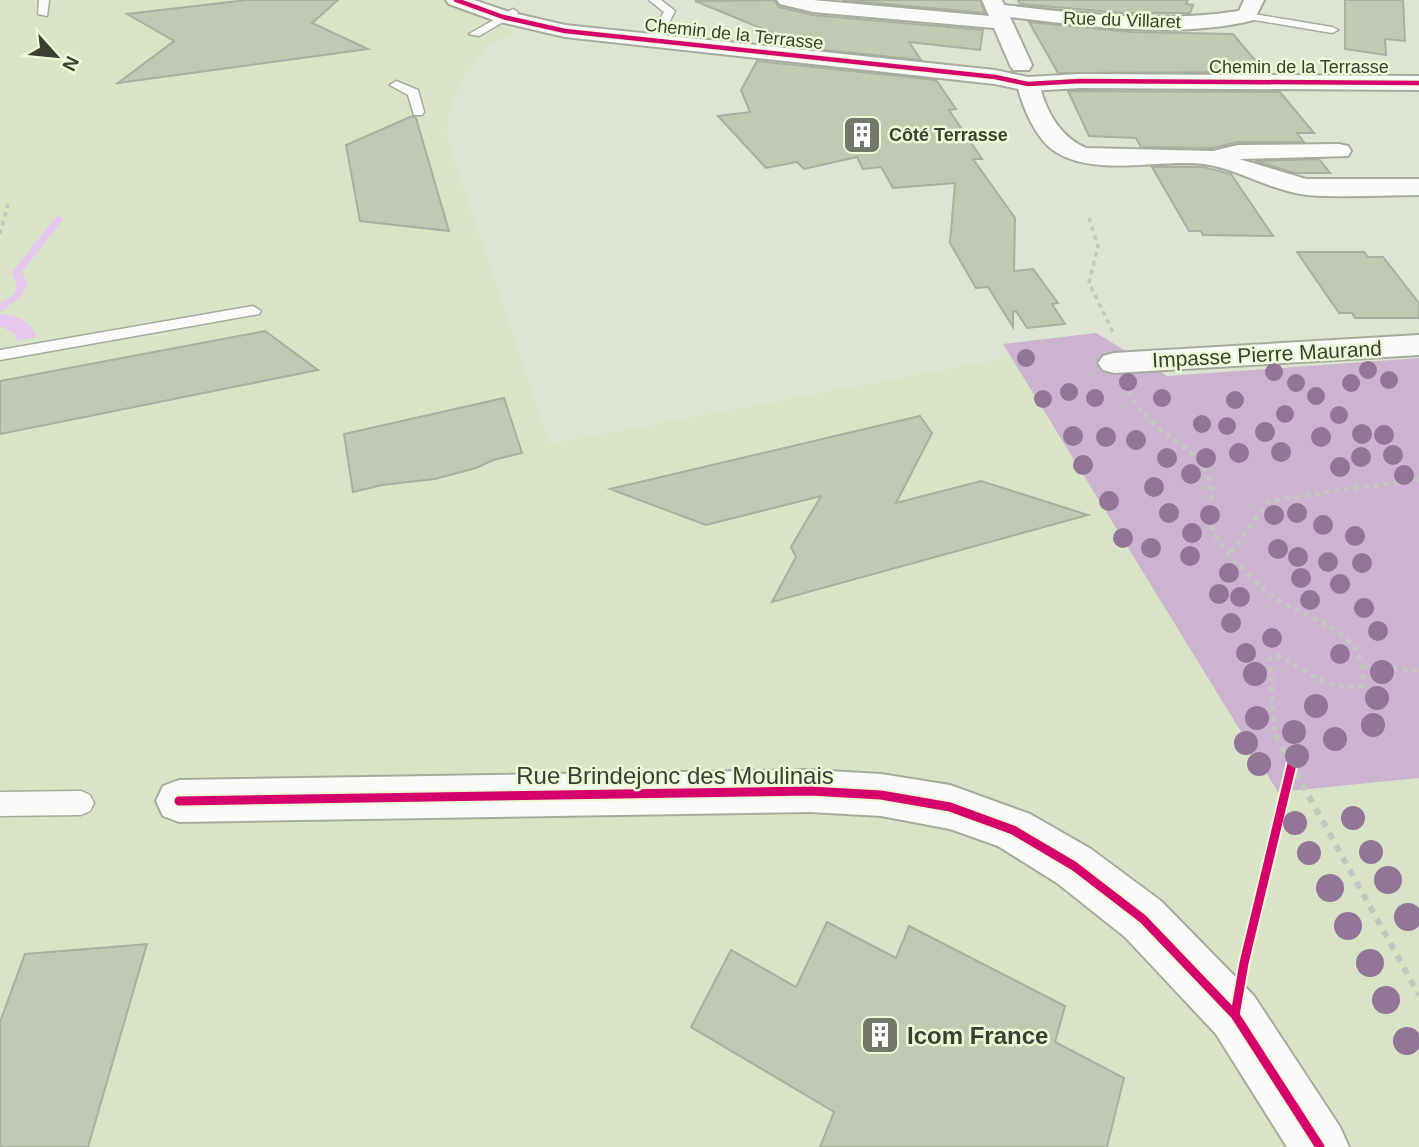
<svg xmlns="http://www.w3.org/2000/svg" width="1419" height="1147" viewBox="0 0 1419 1147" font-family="Arial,sans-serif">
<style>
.built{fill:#d8e4c5}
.forest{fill:#ccb4d0}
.water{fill:#e7c6f0}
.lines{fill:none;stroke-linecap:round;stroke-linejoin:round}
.stream{fill:#e7c6f0;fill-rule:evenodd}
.building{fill:#c0c9b2;stroke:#a9afa1;stroke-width:2}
.lane-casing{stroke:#a6ac9d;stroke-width:3}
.street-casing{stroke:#a6ac9d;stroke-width:4}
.secondary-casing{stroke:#a6ac9d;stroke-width:4}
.path-far2{stroke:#c4c7c0;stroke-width:3.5;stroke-dasharray:4.5 4.5;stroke-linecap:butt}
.path-far1{stroke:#c4c7c0;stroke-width:4.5;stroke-dasharray:5 5;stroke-linecap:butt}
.path{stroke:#c4c7c0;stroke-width:6;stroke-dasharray:7 7;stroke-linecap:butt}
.lane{fill:#fafbf8;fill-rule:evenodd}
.street{fill:#fafbf8;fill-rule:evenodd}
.secondary{fill:#fafbf8;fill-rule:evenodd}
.cycleway-far1-casing{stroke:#ebf9d7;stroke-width:7}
.cycleway-casing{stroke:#ebf9d7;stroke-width:13}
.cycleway-far1{stroke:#d6006c;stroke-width:4.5}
.cycleway{stroke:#d6006c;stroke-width:9}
.tree{fill:#937598}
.labels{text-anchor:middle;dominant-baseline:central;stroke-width:5;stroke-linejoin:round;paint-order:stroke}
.far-street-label{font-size:18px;fill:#3a3f32;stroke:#ebf9d7}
.far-poi-label{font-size:18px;font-weight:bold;fill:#3a3f32;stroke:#ebf9d7;text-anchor:start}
.street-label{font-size:21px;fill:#3a3f32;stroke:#ebf9d7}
.near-street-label{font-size:24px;fill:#3a3f32;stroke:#ebf9d7}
.near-poi-label{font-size:24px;font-weight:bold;fill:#3a3f32;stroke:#ebf9d7;text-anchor:start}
</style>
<rect width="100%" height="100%" fill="#dde4d2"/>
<path class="built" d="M0,0H448L508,26L516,35L498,40L485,49L467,72L450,108L447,131L450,149L550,444L1012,357L1278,791L1419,778V1147H0Z"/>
<path class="forest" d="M1096,333L1167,376L1419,358V778L1278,792L1003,344Z"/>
<path class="water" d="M0,314C16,316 32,320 36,337L17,341L15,334L0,326Z"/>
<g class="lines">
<path class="stream" d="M57,216L64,218L22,272L27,284L21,297L0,312V304L14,294L17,284L12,272Z"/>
</g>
<path class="building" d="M247,0H338L312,23L368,49L118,83L174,41L127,14Z
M774,0L779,7L813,15L983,30L980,50L909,42L921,60L767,44L773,33L695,1Z
M842,0H980L985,13Z
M1018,0H1188L1186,4L1193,5L1190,13H1122L1020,4Z
M1345,0H1403L1405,41L1385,39L1386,55L1345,49Z
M1029,22L1132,32L1233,34L1265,72L1058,73Z
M757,61L936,80L956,109L949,110L982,159H973L1015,218L1014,271L1033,269L1058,303L1052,304L1065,324L1027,328L1016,311L1013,312V327L988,287L976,288L950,243L955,183L893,188L881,167L863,169L857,157L804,169L797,162L766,168L718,116L750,112L741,90Z
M1068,91L1280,92L1314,133H1297L1304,142H1238L1213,148L1141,147L1136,138L1089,136Z
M412,116L416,118L449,231L360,221L346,145Z
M1319,159L1330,173H1295L1255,161Z
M1152,167H1204L1231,174L1273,236L1203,235L1201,231H1189Z
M1297,252H1364L1368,257H1383L1419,303V318H1355L1352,313H1339Z
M265,331L318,370L0,434V381Z
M504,398L522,453L493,460L476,468L435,479L382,485L353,492L344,434Z
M920,416L932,433L896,503L981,481L1088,515L772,602L796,557L791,547L821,496L706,525L610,489Z
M827,922L896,958L909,926L1065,1006L1055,1042L1124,1078L1107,1147H820L834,1112L691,1027L731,950L796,987Z
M147,944L88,1147H0V1022L25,954Z"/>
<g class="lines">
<defs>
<path id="lane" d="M39,0H49L47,16L38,14Z
M649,0H661L675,11L659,41L653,44L647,41L664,12Z
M513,9L518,12L517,14L479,36L469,34Z
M1247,13L1332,27L1338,30L1332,33L1243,18V14Z
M396,81L418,90L424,112L422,115H414L408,95L390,85Z
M253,306L261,311L259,314L0,360V350Z
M81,791L90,795L94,803L90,811L81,815L0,816V792Z"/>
<path id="street" d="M777,0H813L989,16L982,0H1002L1004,5C1082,14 1161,23 1239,11L1244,0H1264L1254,20C1179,39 1086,26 1010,17L1032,65L1029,70H1013L1010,65L994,28L813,12L780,4Z
M1028,77L1036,79L1039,84C1046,111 1060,137 1086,148L1213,151L1238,145L1339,144L1348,146L1351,151L1348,156L1239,159L1306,179H1419V195C1382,195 1343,198 1307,195C1271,191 1236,168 1204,164C1159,159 1096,177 1056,152C1036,140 1022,106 1017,84L1020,79Z
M1419,335V355L1114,373L1103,370L1098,363L1103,356L1114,353Z
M810,770L881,774L950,785L1030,814L1091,849L1161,901L1254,996L1340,1127L1349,1147H1287L1216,1034L1125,937L1057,883L998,846L950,829L881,816L810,812L179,822L163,816L156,801L163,786L179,780Z"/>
<path id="secondary" d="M446,0H474L509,12L565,25L995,70L1028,77L1080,74L1419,76V90L1080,88L1028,91L995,84L565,37L496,21L449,4Z"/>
</defs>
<use href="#lane" class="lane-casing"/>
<use href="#street" class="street-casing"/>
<use href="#secondary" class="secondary-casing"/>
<path class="path-far2" d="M1089,218L1098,246L1089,283L1113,332
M0,234L8,204
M1129,392L1137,406L1153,423"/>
<path class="path-far1" d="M1151,421C1169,438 1193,449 1206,471C1215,487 1209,507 1212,524C1216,546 1244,571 1260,586C1294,620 1372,624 1362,686C1327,693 1305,667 1275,655L1270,659L1275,737
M1231,552L1268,501L1419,479
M1363,666L1419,671"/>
<path class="path" d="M1275,735L1419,995"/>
<use href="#lane" class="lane"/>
<use href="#street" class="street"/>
<use href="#secondary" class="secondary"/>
<defs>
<path id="cycleway-far1" d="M456,0L503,17L565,31L995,77L1028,84L1080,81L1419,83"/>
<path id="cycleway" d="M179,801L810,791L881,795L950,807L1013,830L1074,866L1143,919L1235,1015L1320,1147
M1235,1015L1244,963L1292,764"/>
</defs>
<use href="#cycleway-far1" class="cycleway-far1-casing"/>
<use href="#cycleway" class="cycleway-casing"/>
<use href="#cycleway-far1" class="cycleway-far1"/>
<use href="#cycleway" class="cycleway"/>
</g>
<g class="tree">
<circle cx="1026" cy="358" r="9"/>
<circle cx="1368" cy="370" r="9"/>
<circle cx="1274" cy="372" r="9"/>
<circle cx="1389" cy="380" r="9"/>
<circle cx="1128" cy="382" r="9"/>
<circle cx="1296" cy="383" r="9"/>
<circle cx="1351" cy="383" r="9"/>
<circle cx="1069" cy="392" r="9"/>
<circle cx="1316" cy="396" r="9"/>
<circle cx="1095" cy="398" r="9"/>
<circle cx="1162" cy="398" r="9"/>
<circle cx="1043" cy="399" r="9"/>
<circle cx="1235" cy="400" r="9"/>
<circle cx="1285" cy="414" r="9"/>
<circle cx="1339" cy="415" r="9"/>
<circle cx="1202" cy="424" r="9"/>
<circle cx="1227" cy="426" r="9"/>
<circle cx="1265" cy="432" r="10"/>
<circle cx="1362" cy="434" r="10"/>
<circle cx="1384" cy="435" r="10"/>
<circle cx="1073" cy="436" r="10"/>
<circle cx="1106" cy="437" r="10"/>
<circle cx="1321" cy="437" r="10"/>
<circle cx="1136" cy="440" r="10"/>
<circle cx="1281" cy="452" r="10"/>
<circle cx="1239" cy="453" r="10"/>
<circle cx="1393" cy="455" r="10"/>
<circle cx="1361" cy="457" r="10"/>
<circle cx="1167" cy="458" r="10"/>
<circle cx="1206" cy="458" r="10"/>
<circle cx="1083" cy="465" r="10"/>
<circle cx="1340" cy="467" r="10"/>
<circle cx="1191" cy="474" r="10"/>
<circle cx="1404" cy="475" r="10"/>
<circle cx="1154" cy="487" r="10"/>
<circle cx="1109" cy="501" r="10"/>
<circle cx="1169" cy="513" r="10"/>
<circle cx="1297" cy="513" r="10"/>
<circle cx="1210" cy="515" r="10"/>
<circle cx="1274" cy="515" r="10"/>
<circle cx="1323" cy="525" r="10"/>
<circle cx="1192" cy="533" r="10"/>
<circle cx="1355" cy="536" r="10"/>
<circle cx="1123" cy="538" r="10"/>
<circle cx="1151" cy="548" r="10"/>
<circle cx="1278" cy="549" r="10"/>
<circle cx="1190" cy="556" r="10"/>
<circle cx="1298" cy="557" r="10"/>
<circle cx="1328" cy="562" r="10"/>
<circle cx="1362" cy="563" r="10"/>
<circle cx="1229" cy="573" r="10"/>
<circle cx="1301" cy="578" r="10"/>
<circle cx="1340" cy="584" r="10"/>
<circle cx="1219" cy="594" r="10"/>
<circle cx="1240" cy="597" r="10"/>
<circle cx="1310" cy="600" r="10"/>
<circle cx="1364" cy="608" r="10"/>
<circle cx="1231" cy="623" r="10"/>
<circle cx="1378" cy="631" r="10"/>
<circle cx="1272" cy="638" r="10"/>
<circle cx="1246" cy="653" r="10"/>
<circle cx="1340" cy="654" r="10"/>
<circle cx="1382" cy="672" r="12"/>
<circle cx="1255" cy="674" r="12"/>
<circle cx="1377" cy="698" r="12"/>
<circle cx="1316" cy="706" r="12"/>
<circle cx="1257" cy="718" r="12"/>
<circle cx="1373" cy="725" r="12"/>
<circle cx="1294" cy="732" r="12"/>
<circle cx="1335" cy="739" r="12"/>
<circle cx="1246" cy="743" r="12"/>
<circle cx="1297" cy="756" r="12"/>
<circle cx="1259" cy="764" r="12"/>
<circle cx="1353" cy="818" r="12"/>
<circle cx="1295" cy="823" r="12"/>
<circle cx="1371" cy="852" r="12"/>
<circle cx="1309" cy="853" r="12"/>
<circle cx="1388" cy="880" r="14"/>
<circle cx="1330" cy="888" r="14"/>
<circle cx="1408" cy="917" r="14"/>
<circle cx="1348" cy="926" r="14"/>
<circle cx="1370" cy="963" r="14"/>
<circle cx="1386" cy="1000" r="14"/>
<circle cx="1407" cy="1041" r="14"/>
</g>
<defs>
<symbol id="building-square" viewBox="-11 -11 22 22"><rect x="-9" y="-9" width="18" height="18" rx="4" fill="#73796a" stroke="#ebf9d7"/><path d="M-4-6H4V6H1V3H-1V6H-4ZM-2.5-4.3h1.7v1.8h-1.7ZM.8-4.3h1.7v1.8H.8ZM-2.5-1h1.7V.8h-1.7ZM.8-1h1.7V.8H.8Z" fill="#fff"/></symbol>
</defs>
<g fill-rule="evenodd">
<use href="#building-square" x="840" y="113" width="44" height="44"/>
<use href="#building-square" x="858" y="1013" width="44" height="44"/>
</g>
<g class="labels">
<g class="far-street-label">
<text transform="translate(1122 20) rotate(2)">Rue du Villaret</text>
<text transform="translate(734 34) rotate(6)">Chemin de la Terrasse</text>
<text x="1299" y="67">Chemin de la Terrasse</text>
</g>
<g class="far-poi-label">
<text x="889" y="135">Côté Terrasse</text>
</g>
<g class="street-label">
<text transform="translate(1267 354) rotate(-3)">Impasse Pierre Maurand</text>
</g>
<g class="near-street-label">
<text x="675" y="775">Rue Brindejonc des Moulinais</text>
</g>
<g class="near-poi-label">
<text x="907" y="1035">Icom France</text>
</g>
</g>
<g transform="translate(56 56) rotate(117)" stroke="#ebf9d7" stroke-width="5" paint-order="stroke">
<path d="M0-5L12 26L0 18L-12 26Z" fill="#3a3f32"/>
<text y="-10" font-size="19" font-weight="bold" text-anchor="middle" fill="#3a3f32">N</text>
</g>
</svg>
